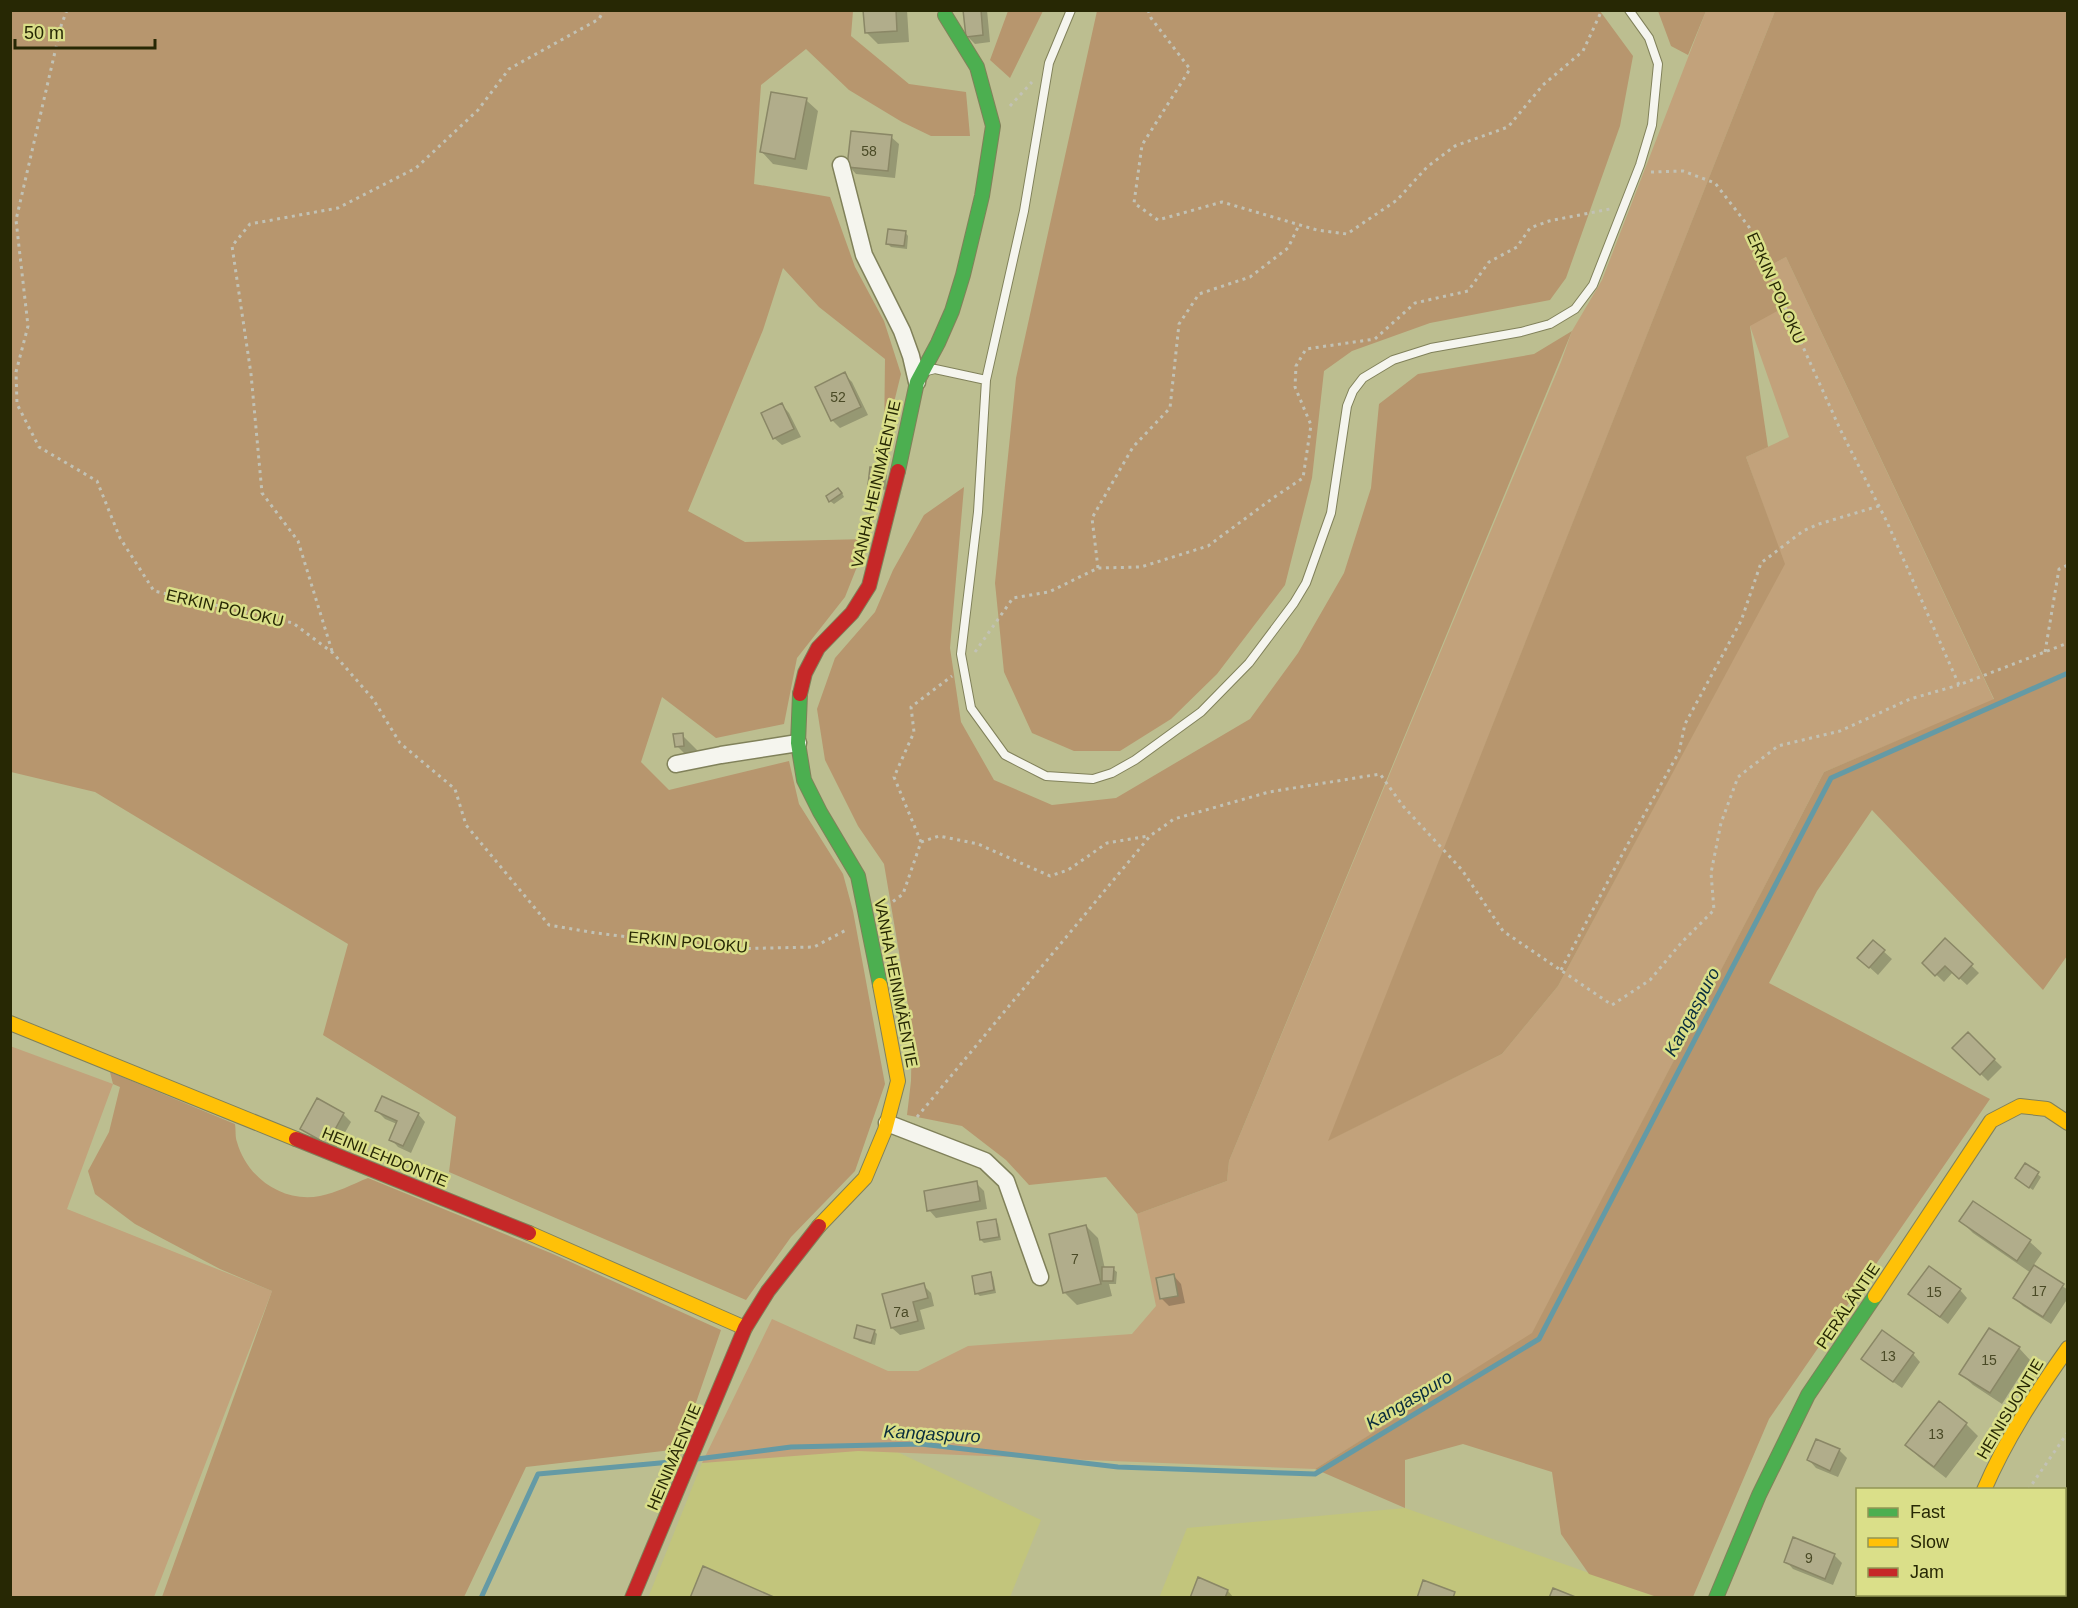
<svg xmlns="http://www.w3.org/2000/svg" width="2078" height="1608" viewBox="0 0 2078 1608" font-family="Helvetica,sans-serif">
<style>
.built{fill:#c2c57c}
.green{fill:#c2a27b}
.forest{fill:#b7966e}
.shadow{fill:#0003}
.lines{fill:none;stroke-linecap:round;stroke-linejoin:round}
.stream{stroke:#649aa5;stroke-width:5}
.building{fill:#b1ad8b;stroke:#8a8766;stroke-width:1.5}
.lane-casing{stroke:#80815a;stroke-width:10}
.street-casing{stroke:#80815a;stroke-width:19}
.fast-casing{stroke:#80815a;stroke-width:16}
.slow-casing{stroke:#80815a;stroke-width:16}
.jam-casing{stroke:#80815a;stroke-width:16}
.path{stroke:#c2c2b5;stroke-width:3;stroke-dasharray:3 4.5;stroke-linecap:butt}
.lane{stroke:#f5f5ee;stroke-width:8}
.street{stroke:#f5f5ee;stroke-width:16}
.fast{stroke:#4caf50;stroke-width:14}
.slow{stroke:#ffc107;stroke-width:14}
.jam{stroke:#c62828;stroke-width:14}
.labels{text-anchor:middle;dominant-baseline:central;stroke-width:5;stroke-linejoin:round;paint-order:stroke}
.number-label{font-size:14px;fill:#4a4a26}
.street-label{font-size:16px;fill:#272804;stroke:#dadf89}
.water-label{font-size:18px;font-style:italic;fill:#092d3d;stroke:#dadf89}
</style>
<rect width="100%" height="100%" fill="#bcbe90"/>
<path class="built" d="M872,1440L1041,1520L1010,1597L648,1598L702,1463Z
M1405,1508L1657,1597L1159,1598L1187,1528Z"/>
<path class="green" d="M1706,11H1775L1329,1140L1502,1054L1558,986L1784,564L1746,457L1789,437L1750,326L1769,266L1786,257L1994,700L1824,772L1532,1334L1315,1469L858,1451L702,1463L772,1319L888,1371H918L968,1346L1132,1334L1156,1306L1137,1214L1227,1181L1229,1161L1561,362L1572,331L1602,280Z
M10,1046L113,1084L67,1209L272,1291L154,1597H11Z"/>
<path class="forest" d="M11,11H853L851,36L909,84L966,92L970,136H931L902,122L849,90L806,49L761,85L754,184L830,197L855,267L884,321L901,374L884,443L885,359L819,307L783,268L763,330L688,511L745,542L868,539L845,597L797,658L784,724L716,738L662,697L641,762L669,790L789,761L799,804L843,874L853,911L885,1084L855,1171L791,1237L746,1300L449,1172L456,1117L323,1035L348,944L95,792L11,772Z
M1008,11H1043L1010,78L990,60Z
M1097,11H1600L1633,56L1620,126L1566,278L1550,300L1430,323L1352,351L1324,371L1312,478L1285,585L1217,674L1171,719L1120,751H1074L1032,733L1004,672L995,583L1016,378Z
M1658,11H1706L1688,55L1671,46Z
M1775,11H2067V956L2043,990L1872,810L1817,891L1769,983L1990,1099L1769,1419L1693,1597H1657L1589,1574L1561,1534L1552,1472L1463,1444L1405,1460V1508L1315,1469L1532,1333L1824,772L1994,699L1786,257L1769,266L1781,309L1750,326L1768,447L1746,457L1785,564L1558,986L1502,1054L1328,1141Z
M1572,331L1229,1161L1227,1181L1137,1214L1106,1177L1029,1185L1006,1160L962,1126L907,1115L911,1081L912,1029L884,864L858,826L825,760L817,709L835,658L875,612L893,570L924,515L964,487L950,648L961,722L994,780L1052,805L1116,798L1250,719L1298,653L1344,573L1371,488L1379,404L1418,374L1534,354Z
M110,1072L235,1124C236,1130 235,1137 237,1142C247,1178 283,1203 320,1196C336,1193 353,1184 368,1178L553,1254L721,1330L680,1449L526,1467L464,1597H162L272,1291L220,1269L135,1224L95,1194L88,1171L109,1132L120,1087L113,1084Z"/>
<path class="shadow" d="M865,10H907L909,42L878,44L866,32Z
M965,10H987L990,42L975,44L967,36Z
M806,100L818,111L807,170L773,164L762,152Z
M891,137L899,144L895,178L856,174L849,166Z
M905,232L908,236L907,249L891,247L888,244Z
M844,374L852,382L868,415L840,428L833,421L817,387Z
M782,405L789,413L801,437L782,445L774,438Z
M884,470L887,473L886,490L873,488L870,485Z
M842,493L844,497L834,504L830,501Z
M682,735L698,751L700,761L693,762L677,746Z
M1945,940L1979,973L1967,985L1953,972L1944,982L1924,963Z
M1873,942L1892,959L1878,975L1867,965Z
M1968,1034L2002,1067L1988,1081L1954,1048Z
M377,1111L418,1114L425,1122L411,1153L398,1147L391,1139L397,1124L385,1119Z
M343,1114L351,1122L335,1150L310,1136Z
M2026,1165L2041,1177L2033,1190L2020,1181Z
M976,1183L984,1191L987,1209L936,1218L929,1210Z
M995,1221L998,1224L1001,1240L984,1243L981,1240Z
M1961,1221L2030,1242L2042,1253L2033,1266L2068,1290V1298L2051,1324L2023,1306L2015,1298L2031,1273L1973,1233Z
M1086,1226L1098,1238L1105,1269H1113L1117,1272L1116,1284H1109L1112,1296L1077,1305L1065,1293L1050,1235Z
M990,1274L993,1277L996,1293L980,1296L976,1293Z
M1174,1276L1181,1284L1185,1303L1169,1306L1161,1298Z
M923,1285L931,1293L934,1306L920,1310L925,1329L900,1335L892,1328Z
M1960,1290L1967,1298L1948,1324L1910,1294Z
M874,1331L877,1334L875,1345L859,1341L856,1338Z
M2019,1348L2030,1360L2002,1404L1973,1385L1961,1374Z
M1913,1354L1920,1362L1902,1388L1871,1366Z
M1939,1404L1966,1424L1978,1436L1946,1478L1919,1457L1907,1445Z
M1839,1450L1847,1458L1838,1477L1816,1468L1809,1460Z
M1834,1555L1842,1563L1833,1585L1793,1569L1786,1561Z
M1199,1579L1228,1591L1234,1598H1191Z"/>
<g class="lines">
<path class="stream" d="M697,1459L791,1447L921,1444L1118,1467L1315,1474L1539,1339L1831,778L2068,673
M481,1598L538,1474L682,1461"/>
</g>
<path class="building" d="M863,10H896L897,31L865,33Z
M963,10H981L983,35L966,37Z
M771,92L807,98L795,159L760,152Z
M851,131L892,135L888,171L847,167Z
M888,229L906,231L904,246L886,244Z
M845,372L861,407L831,421L815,387Z
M782,403L794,429L773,439L761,413Z
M870,467L885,468L883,487L868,485Z
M838,488L842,493L829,502L826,496Z
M683,733L684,746L675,747L673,734Z
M1945,938L1973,964L1959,979L1945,966L1935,976L1922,963Z
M1873,940L1885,950L1869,968L1857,958Z
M1968,1032L1995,1059L1980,1075L1952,1048Z
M382,1096L419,1113L403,1146L389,1140L397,1121L375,1111Z
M317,1098L344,1113L327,1144L300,1129Z
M2025,1163L2039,1172L2029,1188L2015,1178Z
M977,1181L980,1201L927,1211L924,1191Z
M1973,1201L2031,1240L2017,1261L1959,1221Z
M996,1219L999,1237L980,1240L977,1222Z
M1086,1225L1101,1284L1063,1293L1049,1234Z
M2034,1265L2064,1284L2043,1317L2013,1298Z
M1929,1266L1961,1289L1940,1317L1908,1294Z
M1102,1267H1114L1113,1281H1102Z
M991,1272L994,1290L975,1294L972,1276Z
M1174,1274L1178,1296L1160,1299L1156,1278Z
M924,1283L928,1298L913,1302L918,1321L891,1328L882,1294Z
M857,1325L875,1330L871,1343L854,1338Z
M1989,1328L2020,1347L1990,1393L1959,1374Z
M1882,1330L1914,1353L1893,1382L1861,1359Z
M1939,1401L1967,1423L1934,1467L1905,1445Z
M1816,1439L1840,1449L1830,1471L1807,1460Z
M1793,1537L1835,1554L1825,1579L1784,1562Z
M703,1566L776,1598H690Z
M1198,1577L1228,1590L1225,1598H1190Z
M1423,1580L1455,1592L1453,1598H1417Z
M1553,1588L1578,1598H1549Z"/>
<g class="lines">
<defs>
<path id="lane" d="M1071,10L1049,63L1024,211L986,380L978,512L961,654L971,708L1005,755L1046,776L1093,779L1112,773L1135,760L1201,712L1249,663L1294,603L1306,583L1331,513L1347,406L1353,391L1363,378L1393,360L1431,348L1521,332L1550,324L1575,309L1593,285L1640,165L1652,125L1658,64L1649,38L1629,10
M927,371L935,369L986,380"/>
<path id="street" d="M841,165L864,255L902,331L911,356L917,382
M676,764L721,755L798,743
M887,1123L985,1161L1006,1181L1040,1277"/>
<path id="fast" d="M898,471L917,382L938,343L952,311L963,275L982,196L993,126L977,67L945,15
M800,694L798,743L804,780L820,812L858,876L880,985
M1716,1598L1759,1495L1808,1395L1875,1296
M1942,1598L1943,1594"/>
<path id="slow" d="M10,1023L296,1139
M819,1226L865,1178L885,1130L898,1081L880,985
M529,1233L745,1328
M1875,1296L1991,1121L2020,1106L2047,1109L2068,1123
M1984,1490C2006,1439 2036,1393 2068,1348"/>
<path id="jam" d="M800,694L805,673L818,648L852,613L869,586L898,471
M296,1139L529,1233
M632,1598L745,1328L768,1291L819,1226"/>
</defs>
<use href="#lane" class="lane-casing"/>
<use href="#street" class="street-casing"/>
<use href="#fast" class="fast-casing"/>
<use href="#slow" class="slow-casing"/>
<use href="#jam" class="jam-casing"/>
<path class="path" d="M67,10L61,26L16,220L28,326L16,372L17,404L39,447L97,481L120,538L154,591L293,623L333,653L373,699L400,743L455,789L466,825L549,925L596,933L727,949L814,947L848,929
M1148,10L1151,18L1190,69L1142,145L1134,203L1158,220L1222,202L1317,230L1347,234L1397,200L1427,167L1455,146L1508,127L1543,85L1583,51L1602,10
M1010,106L1032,82
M1651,172L1683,171L1715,183L1749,227L1840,429L1887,522L1959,685L2068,643
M1098,568L1092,518L1133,447L1170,408L1179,324L1199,294L1250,277L1288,248L1299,225
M332,651L298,541L262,493L251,374L232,246L250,224L338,208L416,168L478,110L509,69L599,19L604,10
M975,652L1013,598L1049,592L1098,568L1141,567L1208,546L1273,498L1303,478L1311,425L1295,387L1296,366L1306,349L1375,339L1415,303L1468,291L1489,262L1517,247L1530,228L1549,221L1610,209
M2045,652L2059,569L2068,565
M921,842L939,836L978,844L1050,876L1068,870L1107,843L1148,836
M887,906L903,894L921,842L894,777L914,732L911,707L952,676
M1561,970L1624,851L1679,752L1685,724L1741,621L1761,563L1803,531L1819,524L1879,506
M917,1117L1150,836L1174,819L1269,792L1380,774L1403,806L1462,870L1503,931L1612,1005L1650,980L1682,942L1714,910L1711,873L1721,823L1738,777L1778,746L1840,731L1910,699L1959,685
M2028,1490L2068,1432"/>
<use href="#lane" class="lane"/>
<use href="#street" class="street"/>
<use href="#fast" class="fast"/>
<use href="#slow" class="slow"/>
<use href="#jam" class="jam"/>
</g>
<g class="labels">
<g class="number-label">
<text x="869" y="151">58</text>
<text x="838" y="397">52</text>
<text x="1075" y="1259">7</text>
<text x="2039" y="1291">17</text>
<text x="1934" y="1292">15</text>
<text x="901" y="1312">7a</text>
<text x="1888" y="1356">13</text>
<text x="1989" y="1360">15</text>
<text x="1936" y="1434">13</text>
<text x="1809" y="1558">9</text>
</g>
<g class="street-label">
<text transform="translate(1776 288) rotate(66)">ERKIN POLOKU</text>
<text transform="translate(876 484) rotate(-77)">VANHA HEINIMÄENTIE</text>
<text transform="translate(225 608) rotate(13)">ERKIN POLOKU</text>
<text transform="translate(688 942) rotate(5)">ERKIN POLOKU</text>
<text transform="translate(896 983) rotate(79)">VANHA HEINIMÄENTIE</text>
<text transform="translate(385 1157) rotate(22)">HEINILEHDONTIE</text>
<text transform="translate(1848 1306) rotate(-56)">PERÄLÄNTIE</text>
<text transform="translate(2010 1409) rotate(-59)">HEINISUONTIE</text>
<text transform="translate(674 1457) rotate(-67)">HEINIMÄENTIE</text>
</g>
<g class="water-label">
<text transform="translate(1692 1012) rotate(-62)">Kangaspuro</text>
<text transform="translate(1409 1400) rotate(-31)">Kangaspuro</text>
<text transform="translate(932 1434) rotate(3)">Kangaspuro</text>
</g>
</g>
<rect width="2078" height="1608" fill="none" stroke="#272804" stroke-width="24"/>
<rect x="1856" y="1488" width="210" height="108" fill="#dadf89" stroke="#929654" stroke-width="1.5"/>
<rect x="1868" y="1508" width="30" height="9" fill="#4caf50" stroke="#929654" stroke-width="1.5"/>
<text x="1910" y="1518" font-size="18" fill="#272804">Fast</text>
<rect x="1868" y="1538" width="30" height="9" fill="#ffc107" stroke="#929654" stroke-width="1.5"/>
<text x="1910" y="1548" font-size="18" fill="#272804">Slow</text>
<rect x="1868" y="1568" width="30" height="9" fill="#c62828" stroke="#929654" stroke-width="1.5"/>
<text x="1910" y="1578" font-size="18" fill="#272804">Jam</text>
<path d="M15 39v9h140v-9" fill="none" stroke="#272804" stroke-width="3"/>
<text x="24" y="39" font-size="18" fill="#272804" stroke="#dadf89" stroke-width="4.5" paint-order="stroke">50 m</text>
</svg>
